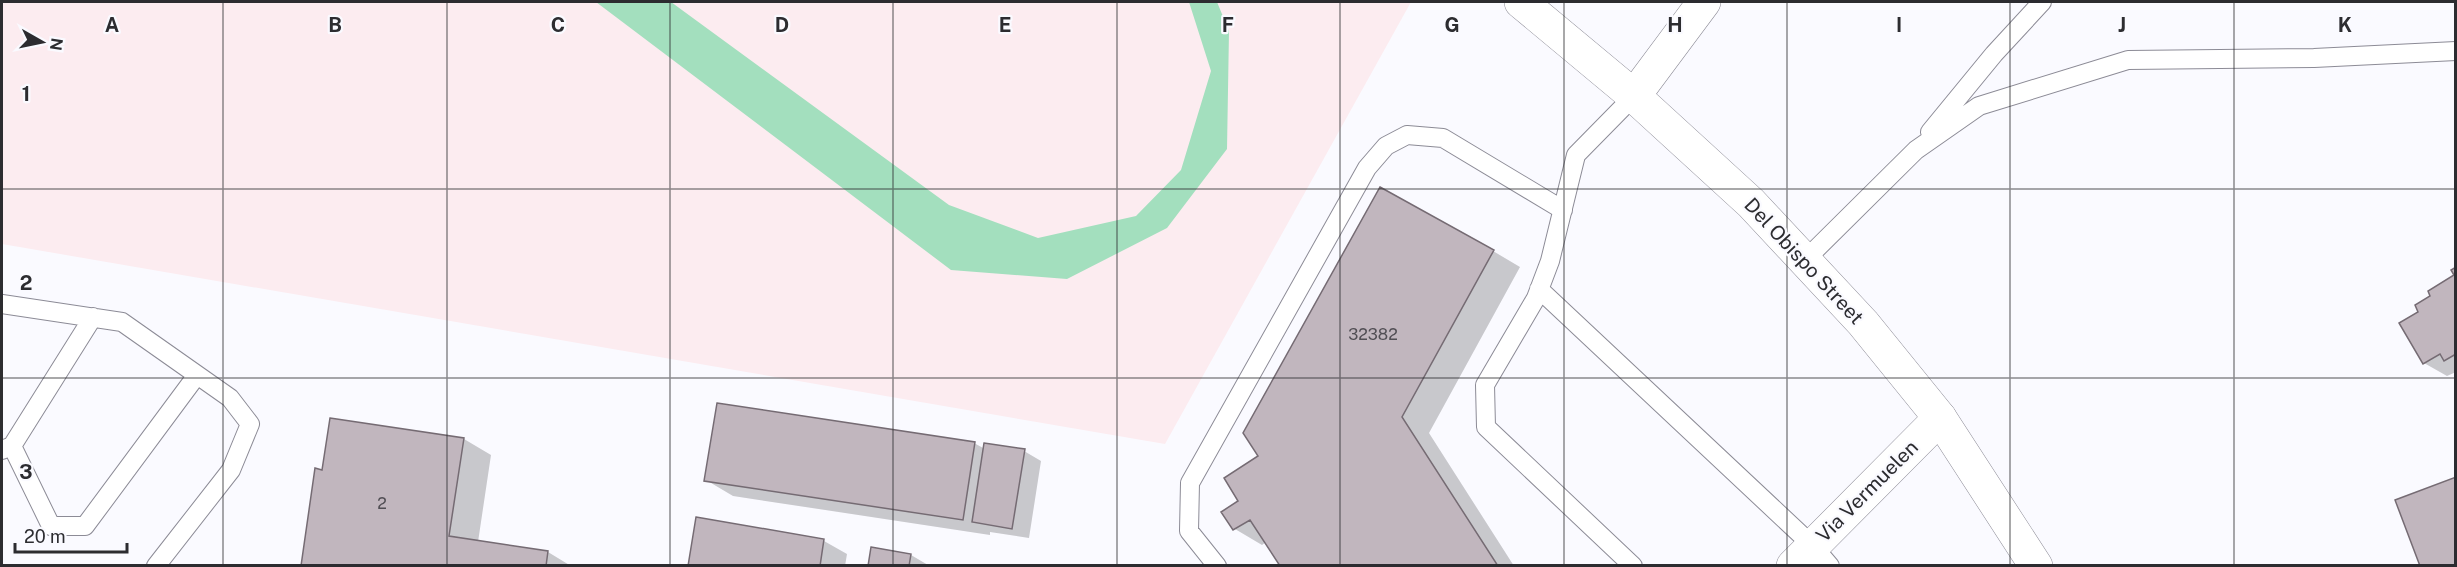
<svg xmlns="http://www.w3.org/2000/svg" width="2457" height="567" viewBox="0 0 2457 567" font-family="'Public Sans',sans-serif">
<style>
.education{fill:#fcecf0}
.green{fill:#a3dfbe}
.shadow{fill:#0003}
.building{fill:#c1b6be;stroke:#756b73;stroke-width:1.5}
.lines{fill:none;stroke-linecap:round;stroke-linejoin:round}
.service-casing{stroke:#8c8b96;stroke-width:20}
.minor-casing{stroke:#8c8b96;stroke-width:34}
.primary-casing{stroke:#8c8b96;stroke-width:34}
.service{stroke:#fff;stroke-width:18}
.minor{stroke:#fff;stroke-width:33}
.primary{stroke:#fff;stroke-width:33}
.grid{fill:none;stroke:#2c2c30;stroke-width:1.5;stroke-opacity:0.55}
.labels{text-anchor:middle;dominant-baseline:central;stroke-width:4.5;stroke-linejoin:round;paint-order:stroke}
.number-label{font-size:16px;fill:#514e54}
.street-label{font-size:20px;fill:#2c2c30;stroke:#fafaff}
.grid-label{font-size:20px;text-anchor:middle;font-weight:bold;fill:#2c2c30;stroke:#fafaff;stroke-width:4.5;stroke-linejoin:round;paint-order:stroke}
</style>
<rect width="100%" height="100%" fill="#fafaff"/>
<path class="education" d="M2,2H1411L1165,444L2,244Z"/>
<path class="green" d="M596,2H671L949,205L1038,238L1136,216L1181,170L1211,71L1189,2H1217L1229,31L1227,149L1167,228L1067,279L951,270Z"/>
<path class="shadow" d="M1493,251L1520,267L1429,433L1514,566H1282L1266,542L1262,545L1235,529L1223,512L1240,501L1260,456Z
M2456,276V372L2447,376L2424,363L2420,312L2432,296Z
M464,439L491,455L478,542L548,552L571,566H302L324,471Z
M974,443L985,449L1024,451L1041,461L1029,538L990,532V535L733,496L706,480Z
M697,518L824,541L847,554L845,566H689Z
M872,549L911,555L928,565L869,566Z"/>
<path class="building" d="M1380,187L1494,250L1402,417L1498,566H1280L1250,520L1233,530L1221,512L1238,501L1224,478L1258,456L1243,433Z
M2456,267V354L2444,361L2440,354L2423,364L2399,323L2418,312L2415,305L2430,296L2428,291L2454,275L2451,270Z
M717,403L975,442L963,520L704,481Z
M330,418L464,438L449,536L548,551L546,566H301L315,468L322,470Z
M984,443L1025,449L1012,529L972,522Z
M2456,477V566H2420L2395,500Z
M696,517L824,539L820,566H688Z
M871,547L911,554L909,566H868Z"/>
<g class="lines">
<defs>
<path id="service" d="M1930,132L1994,54L2042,2
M1804,261L1916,150L1979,106L2128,60L2314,58L2456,51
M1539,289L1813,546L1830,566
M2,304L122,322L230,398L250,424L231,470L156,566
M12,446L93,317
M2,450L12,446L51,526H85L197,375
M1217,566L1189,531L1190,483L1367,168L1386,146L1407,135L1443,138L1563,210
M1633,566L1486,427L1485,385L1536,298L1550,261L1576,155L1634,96"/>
<path id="minor" d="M1634,96L1704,2
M1793,566L1940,418"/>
<path id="primary" d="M1521,2L1634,96L1751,203L1863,323L1940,418L2036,566"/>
</defs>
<use href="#service" class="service-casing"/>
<use href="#minor" class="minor-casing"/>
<use href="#primary" class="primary-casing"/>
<use href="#service" class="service"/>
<use href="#minor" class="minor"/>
<use href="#primary" class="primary"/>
</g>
<path class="grid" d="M223,2V566M447,2V566M670,2V566M893,2V566M1117,2V566M1340,2V566M1564,2V566M1787,2V566M2010,2V566M2234,2V566M2,189H2456M2,378H2456"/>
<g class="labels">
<g class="number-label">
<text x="1373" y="334">32382</text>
<text x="382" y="503">2</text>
</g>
<g class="street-label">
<text transform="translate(1804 261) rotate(47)">Del Obispo Street</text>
<text transform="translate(1867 491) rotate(-45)">Via Vermuelen</text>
</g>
</g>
<g class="grid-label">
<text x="112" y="32">A</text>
<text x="335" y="32">B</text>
<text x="558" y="32">C</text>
<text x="782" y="32">D</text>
<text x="1005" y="32">E</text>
<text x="1228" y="32">F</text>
<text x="1452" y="32">G</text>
<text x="1675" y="32">H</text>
<text x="1899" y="32">I</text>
<text x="2122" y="32">J</text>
<text x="2345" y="32">K</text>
<text x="26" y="101">1</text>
<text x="26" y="290">2</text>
<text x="26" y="479">3</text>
</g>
<rect width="2457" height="567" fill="none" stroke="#2c2c30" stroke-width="6"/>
<g transform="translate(42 42) rotate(99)" stroke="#fafaff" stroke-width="4.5" paint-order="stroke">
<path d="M0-4.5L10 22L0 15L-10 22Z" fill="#2c2c30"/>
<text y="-9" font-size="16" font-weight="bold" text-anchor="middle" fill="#2c2c30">N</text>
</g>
<path d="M15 543v9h112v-9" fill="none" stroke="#2c2c30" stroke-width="3"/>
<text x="24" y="543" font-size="18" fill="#2c2c30" stroke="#fafaff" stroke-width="4.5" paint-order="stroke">20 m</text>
</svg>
